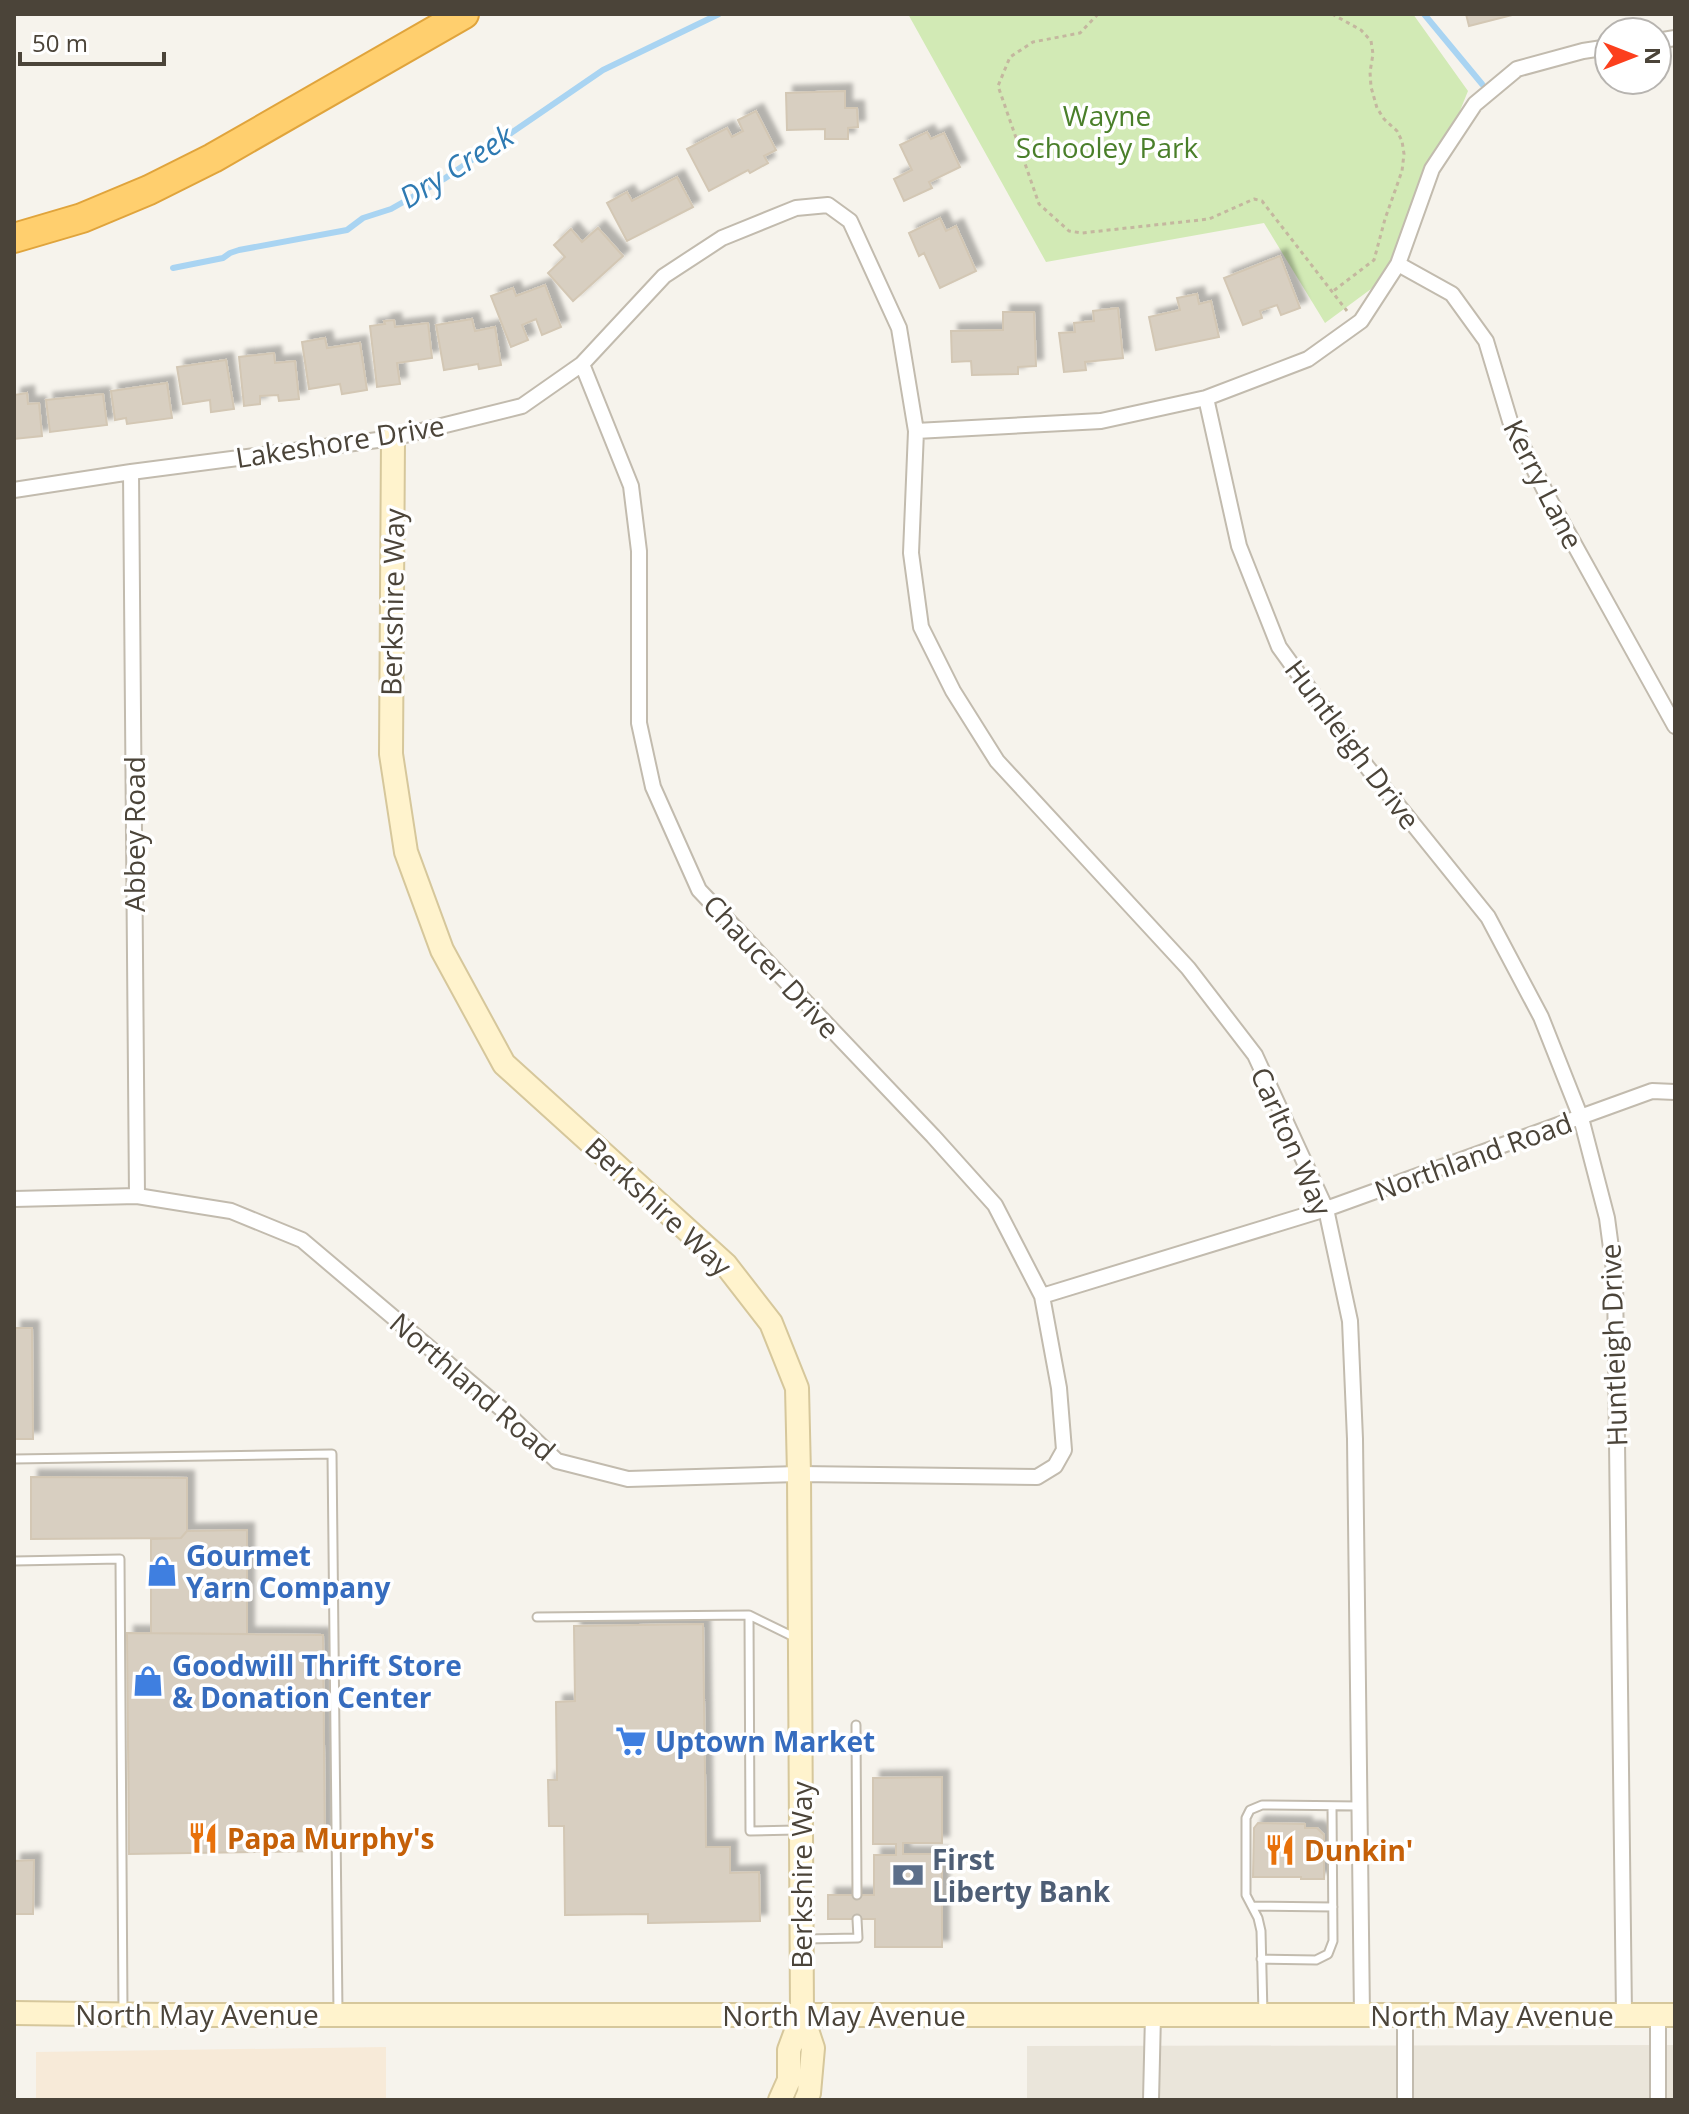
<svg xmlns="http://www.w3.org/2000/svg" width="1689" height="2114" viewBox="0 0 1689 2114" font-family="'Open Sans',sans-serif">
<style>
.residential{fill:#eae5da}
.commercial{fill:#f7ead8}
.green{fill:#d2eab5}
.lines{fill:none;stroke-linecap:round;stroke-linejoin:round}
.stream{stroke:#a9d4f2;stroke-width:6}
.building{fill:#d8cfc1;stroke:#d3c7b4;stroke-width:2;filter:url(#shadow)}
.lane-casing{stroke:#c2bbae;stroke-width:11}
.street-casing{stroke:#c2bbae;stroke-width:18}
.secondary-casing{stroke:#d6c79b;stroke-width:26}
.highway-casing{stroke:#e0a43c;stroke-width:32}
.path{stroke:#c4b79f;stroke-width:3;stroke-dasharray:4 4;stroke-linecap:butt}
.lane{stroke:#fff;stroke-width:7}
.street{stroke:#fff;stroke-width:14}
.secondary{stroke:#fff3cd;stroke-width:22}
.highway{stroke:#ffcf6e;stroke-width:28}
.labels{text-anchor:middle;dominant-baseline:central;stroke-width:7;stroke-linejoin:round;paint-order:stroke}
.park-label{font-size:28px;fill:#4a7f2a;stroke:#fff}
.street-label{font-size:28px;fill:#4b4439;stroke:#fff}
.shop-label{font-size:28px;font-weight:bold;fill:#366cbe;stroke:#fff;text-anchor:start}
.food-label{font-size:28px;font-weight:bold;fill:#c56008;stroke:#fff;text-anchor:start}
.service-label{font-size:28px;font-weight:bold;fill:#4e5e75;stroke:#fff;text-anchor:start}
.water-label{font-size:30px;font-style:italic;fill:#2e7ab2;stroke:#fff}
</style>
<defs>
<filter id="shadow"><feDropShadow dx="7" dy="-7" stdDeviation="2" flood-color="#0004"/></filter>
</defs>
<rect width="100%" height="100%" fill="#f6f3ec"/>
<path class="residential" d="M1675,2045V2100H1027V2046Z"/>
<path class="commercial" d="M386,2047V2100H36V2052Z"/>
<path class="green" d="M908,14H1413L1468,91L1401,256L1371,289L1325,323L1264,223L1046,262Z"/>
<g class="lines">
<path class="stream" d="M1424,14L1482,84
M173,268L223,258L230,253L239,250L347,230L363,218L391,209L444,179L603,70L719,14"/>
</g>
<path class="building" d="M1466,14H1516L1469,26Z
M845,91V108H857L858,127L848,128V139H825V129L787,130L786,93Z
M756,111L776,150L764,156L768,163L750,173L748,170L709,191L687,149L727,128L732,137L743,131L738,120Z
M927,132L931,139L944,133L960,167L929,182L932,188L904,201L894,179L912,170L900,145Z
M677,177L693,207L627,241L607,203L627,192L632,201Z
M940,218L946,231L956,226L976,271L940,288L924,253L919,256L909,233Z
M598,228L623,256L573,301L548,273L565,257L554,245L571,229L582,242Z
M1280,256L1300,308L1281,315L1277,305L1260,311L1262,318L1243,325L1224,278Z
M545,285L561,327L542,335L536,319L522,325L528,340L511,347L491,296L513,288L516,296Z
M1197,294L1199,304L1211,301L1219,337L1156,350L1149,317L1180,310L1177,298Z
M1118,308L1123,358L1085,362L1086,370L1064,372L1059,333L1075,332L1074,323L1094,321L1093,311Z
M1003,312H1034L1036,366L1018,367V374L972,375L971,361L952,362L951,331L1003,330Z
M472,319L475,331L495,327L501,365L479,369L478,364L444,370L436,325Z
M394,320L395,327L428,323L432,358L397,363L400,384L377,387L370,326L385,324L384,321Z
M325,338L327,348L360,343L367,390L342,394L340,384L309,389L302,342Z
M274,353L275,363L295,361L299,399L279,401L278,395L260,396V404L244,406L239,357Z
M226,360L234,409L211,412L210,400L183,404L177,367Z
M167,383L172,418L127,424L126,418L115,420L111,391Z
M27,393L28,404L39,403L42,436L14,439V395Z
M103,394L107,425L50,432L46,400Z
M14,1328H32L33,1439H14Z
M31,1477L187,1478V1531L181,1538L31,1539Z
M247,1530V1634L151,1633V1539L181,1538L187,1531Z
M703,1624L706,1847H730V1873L759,1872L760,1921L648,1923V1914L565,1915L564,1826H549L548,1780H557L556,1702L575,1701L574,1626Z
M127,1633L323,1635L325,1851L129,1854Z
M942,1777V1843H903V1854H942V1947H875V1919H828V1895H874V1855H896V1844H873V1778Z
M1258,1823L1305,1824V1828H1317L1324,1835V1879H1301V1877H1253L1254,1828Z
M34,1860L33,1914H14V1861Z"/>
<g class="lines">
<defs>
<path id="lane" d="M14,1459L332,1454L338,2013
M14,1561L120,1559L123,2011
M749,1615L750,1831L796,1830
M537,1617L749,1615L794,1637
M856,1725L857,1895
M1252,1906L1333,1907
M804,1939L858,1938L857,1919
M1261,1959L1316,1960L1328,1954L1333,1941L1332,1806
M1263,2014L1261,1931L1258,1918L1246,1895V1818L1250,1810L1262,1805L1359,1806"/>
<path id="street" d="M1657,41L1675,38
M1398,264L1452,294L1486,341L1510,421L1548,497L1675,726
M1206,398L1239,546L1279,647L1355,752L1488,917L1541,1017L1581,1118L1607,1218L1615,1278L1624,2015
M916,431L911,553L921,627L953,691L997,761L1188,968L1255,1055L1326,1209L1350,1321L1355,1439L1362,2015
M131,472L137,1196
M14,490L131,472L393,438L522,406L582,364L664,276L722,238L796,208L828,205L850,221L899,328L916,431L1101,421L1206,398L1308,359L1361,321L1398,264L1432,169L1475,104L1517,69L1583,51L1609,47
M14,1199L137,1196L231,1211L302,1240L511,1417L557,1461L628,1479L799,1474L1037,1477L1055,1466L1064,1450L1059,1388L1042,1296L995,1205L933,1136L699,890L653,787L639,723V551L631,486L582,364
M1042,1296L1326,1209L1652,1091L1675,1092
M1151,2100L1153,2015
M1405,2100V2015
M1658,2100V2015"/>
<path id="secondary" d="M393,438L391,754L406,852L442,950L504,1064L726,1265L771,1323L797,1388L799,1474L802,2015
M14,2013L166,2015H1675
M780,2100L789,2080V2050L802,2015L813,2048L809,2093L806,2100"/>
<path id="highway" d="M14,238L82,218L149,190L213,158L464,14"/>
</defs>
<use href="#lane" class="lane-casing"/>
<use href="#street" class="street-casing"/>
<use href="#secondary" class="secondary-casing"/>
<use href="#highway" class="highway-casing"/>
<path class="path" d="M1098,14L1080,33L1033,42L1010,57L998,86L1039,204L1069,231L1082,233L1209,219L1254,199L1262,201L1347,311
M1332,14L1361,30L1371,41L1373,54L1370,72L1371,87L1377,108L1384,119L1397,131L1402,141L1404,154L1402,171L1385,219L1374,260L1332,292"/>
<use href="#lane" class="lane"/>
<use href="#street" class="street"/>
<use href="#secondary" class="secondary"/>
<use href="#highway" class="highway"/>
</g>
<defs>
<symbol id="shop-bare" viewBox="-9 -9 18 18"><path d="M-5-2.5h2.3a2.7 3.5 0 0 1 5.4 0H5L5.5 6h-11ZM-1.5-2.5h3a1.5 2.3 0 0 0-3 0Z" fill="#3f7fe0" stroke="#fff" stroke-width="2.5" paint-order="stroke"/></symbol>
<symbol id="supermarket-bare" viewBox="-9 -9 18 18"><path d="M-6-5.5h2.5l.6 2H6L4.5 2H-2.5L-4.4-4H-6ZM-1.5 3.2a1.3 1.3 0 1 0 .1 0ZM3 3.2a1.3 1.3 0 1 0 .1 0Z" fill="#3f7fe0" stroke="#fff" stroke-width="2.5" paint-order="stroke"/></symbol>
<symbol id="restaurant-bare" viewBox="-9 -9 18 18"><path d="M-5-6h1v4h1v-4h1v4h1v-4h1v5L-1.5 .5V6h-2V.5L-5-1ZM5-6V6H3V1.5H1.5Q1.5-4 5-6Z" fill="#e8710a" stroke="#fff" stroke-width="2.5" paint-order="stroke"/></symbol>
<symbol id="bank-bare" viewBox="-9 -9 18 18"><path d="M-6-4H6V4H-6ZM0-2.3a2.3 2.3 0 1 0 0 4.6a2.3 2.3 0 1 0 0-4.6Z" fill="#5c6f8a" stroke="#fff" stroke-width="2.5" paint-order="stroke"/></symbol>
</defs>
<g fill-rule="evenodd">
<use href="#shop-bare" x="140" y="1549" width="44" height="44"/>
<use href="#shop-bare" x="126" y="1659" width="44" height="44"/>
<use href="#supermarket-bare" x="609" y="1719" width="44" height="44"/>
<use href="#restaurant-bare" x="181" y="1816" width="44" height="44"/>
<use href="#restaurant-bare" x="1258" y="1828" width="44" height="44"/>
<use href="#bank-bare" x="886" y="1853" width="44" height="44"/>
</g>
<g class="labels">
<g class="park-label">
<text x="1107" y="115">Wayne<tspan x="1107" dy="32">Schooley Park</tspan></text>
</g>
<g class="street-label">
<text transform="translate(340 441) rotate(-9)">Lakeshore Drive</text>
<text transform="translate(1544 484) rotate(63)">Kerry Lane</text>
<text transform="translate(392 602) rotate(-89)">Berkshire Way</text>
<text transform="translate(1353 744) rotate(53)">Huntleigh Drive</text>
<text transform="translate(134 834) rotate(-90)">Abbey Road</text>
<text transform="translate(772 966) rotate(47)">Chaucer Drive</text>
<text transform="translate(1292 1141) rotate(66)">Carlton Way</text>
<text transform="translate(1473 1156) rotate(-20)">Northland Road</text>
<text transform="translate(659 1206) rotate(43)">Berkshire Way</text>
<text transform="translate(1613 1345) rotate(-92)">Huntleigh Drive</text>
<text transform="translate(473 1386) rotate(41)">Northland Road</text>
<text transform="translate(801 1875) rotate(-90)">Berkshire Way</text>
<text x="197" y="2014">North May Avenue</text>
<text x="844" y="2015">North May Avenue</text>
<text x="1492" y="2015">North May Avenue</text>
</g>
<g class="shop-label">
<text x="186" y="1555">Gourmet<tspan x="186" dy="32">Yarn Company</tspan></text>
<text x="172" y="1665">Goodwill Thrift Store<tspan x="172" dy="32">&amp; Donation Center</tspan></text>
<text x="655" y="1741">Uptown Market</text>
</g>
<g class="food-label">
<text x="227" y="1838">Papa Murphy's</text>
<text x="1304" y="1850">Dunkin'</text>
</g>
<g class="service-label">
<text x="932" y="1859">First<tspan x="932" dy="32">Liberty Bank</tspan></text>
</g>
<g class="water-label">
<text transform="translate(456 166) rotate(-32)">Dry Creek</text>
</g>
</g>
<rect width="1689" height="2114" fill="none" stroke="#4b4439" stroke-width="32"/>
<g transform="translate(1633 56) rotate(90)"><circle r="38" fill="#ffffff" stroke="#b7b4b0" stroke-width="2"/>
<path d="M0-6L14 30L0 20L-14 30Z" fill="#fc3f1d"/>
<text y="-12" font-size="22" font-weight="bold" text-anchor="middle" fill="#4b4439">N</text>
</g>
<path d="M20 52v12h144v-12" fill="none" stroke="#4b4439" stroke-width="4"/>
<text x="32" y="52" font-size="24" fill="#4b4439" stroke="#ffffff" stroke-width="6" paint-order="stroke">50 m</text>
</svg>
